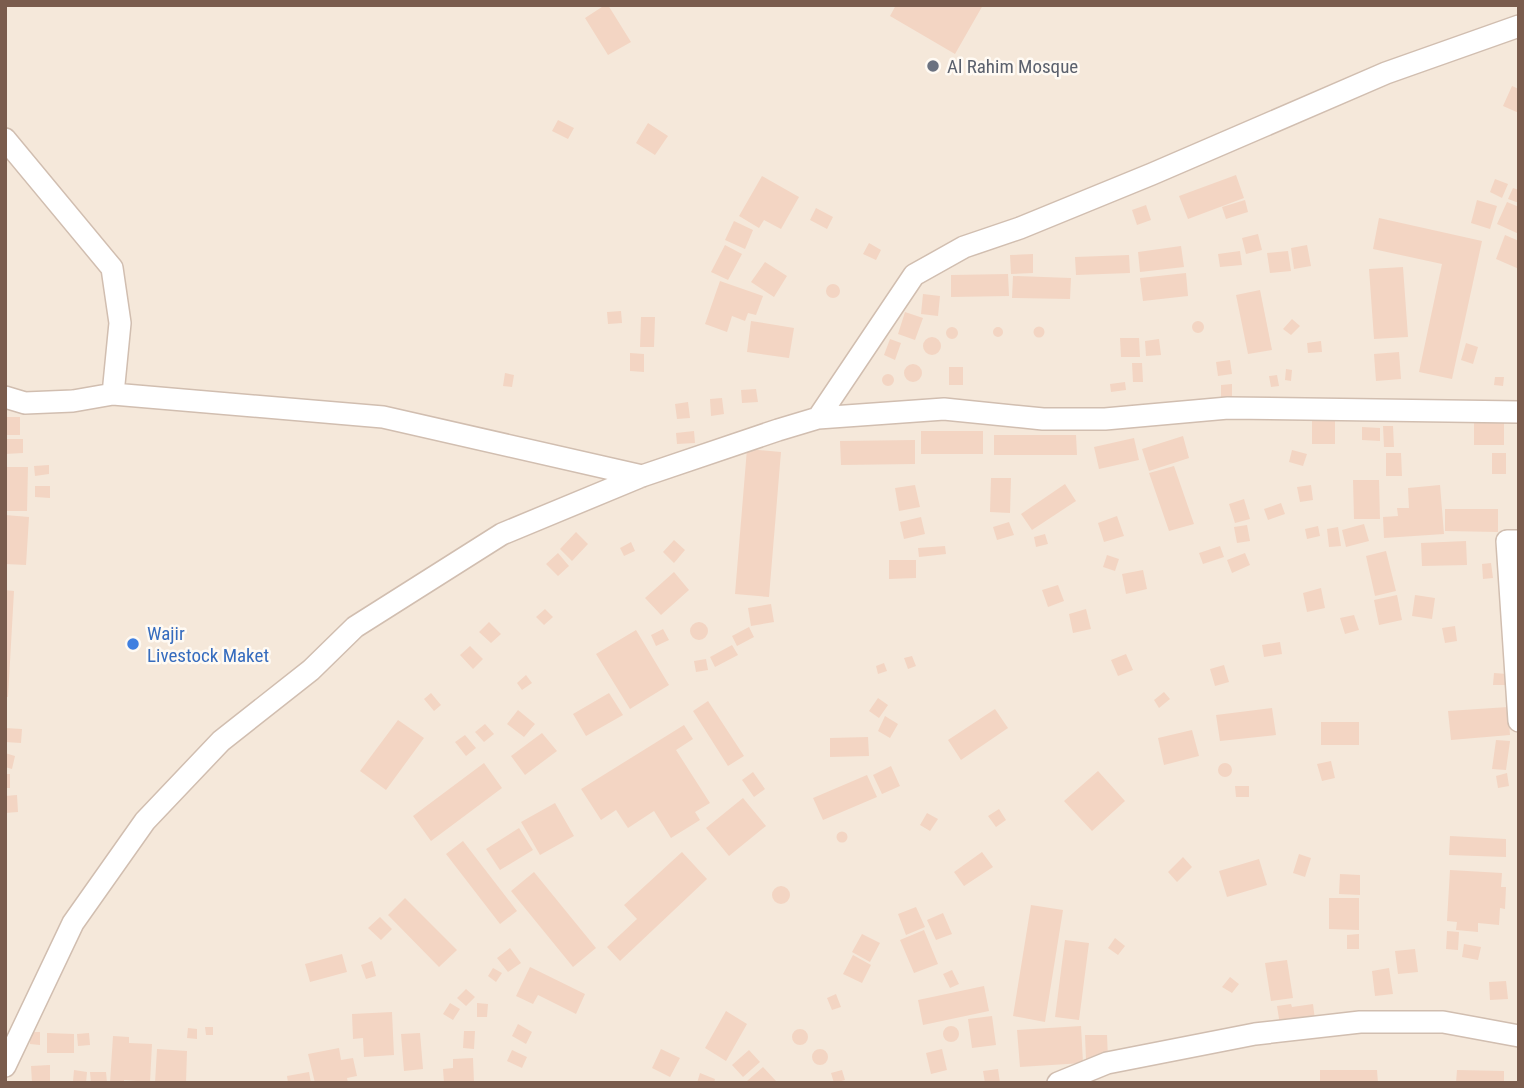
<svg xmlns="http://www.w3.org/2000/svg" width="1524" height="1088" viewBox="0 0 1524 1088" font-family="'Roboto Condensed',sans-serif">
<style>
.residential{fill:#f5e8da}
.building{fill:#f3d5c3}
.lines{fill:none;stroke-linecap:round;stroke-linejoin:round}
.street-casing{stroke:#d1beb0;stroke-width:24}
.street{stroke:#fff;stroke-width:21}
.worship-dot{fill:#6b7280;stroke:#fffaf3;stroke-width:2.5}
.shop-dot{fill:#3f7fe0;stroke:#fffaf3;stroke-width:2.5}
.labels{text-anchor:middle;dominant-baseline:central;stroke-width:5;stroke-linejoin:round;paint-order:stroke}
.worship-label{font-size:19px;fill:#5b616d;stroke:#fffaf3;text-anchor:start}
.shop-label{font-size:19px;fill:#366cbe;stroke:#fffaf3;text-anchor:start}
</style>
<rect width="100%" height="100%" fill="#fdf6ec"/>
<path class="residential" d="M5,5H1519V1083H5Z"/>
<path class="building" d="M605,5H608L631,42L608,55L585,18Z
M896,5H983L955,54L890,16Z
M1512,86L1519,89V113L1503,106Z
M558,120L574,128L568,139L552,131Z
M648,123L668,136L655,155L636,143Z
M1236,175L1244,198L1188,219L1179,196Z
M762,176L799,197L781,229L764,220L759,228L739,216Z
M1495,179L1508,184L1502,198L1490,192Z
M1513,188L1519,190V203L1508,199Z
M1245,200L1248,212L1226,219L1222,207Z
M1477,200L1497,206L1490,229L1471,223Z
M1507,202L1519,207V234L1497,224Z
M1146,205L1151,220L1137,225L1132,210Z
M816,208L833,217L827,229L810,220Z
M1379,218L1482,241L1452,379L1419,372L1442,264L1373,249Z
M734,221L753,230L745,249L725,240Z
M1258,234L1262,250L1246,254L1242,238Z
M1505,235L1519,241V269L1496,259Z
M869,243L881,250L876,260L863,254Z
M725,245L742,254L728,280L711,272Z
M1307,245L1311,266L1294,269L1291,248Z
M1181,246L1184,267L1140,272L1138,252Z
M1240,251L1242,265L1220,267L1218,254Z
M1288,251L1291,271L1270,273L1267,253Z
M1033,254V273L1011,274L1010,255Z
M1129,255L1130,273L1076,275L1075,257Z
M765,262L787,276L774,297L751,282Z
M1403,267L1408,337L1374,339L1369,269Z
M1186,273L1188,296L1143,301L1140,278Z
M1008,274L1009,296L951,297V275Z
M1013,276L1071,278L1070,299L1012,298Z
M720,281L763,296L756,315L748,313L745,321L732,316L727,332L705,324Z
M826 291a7 7 0 1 1 14 0a7 7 0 1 1-14 0Z
M1260,290L1272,350L1248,354L1236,295Z
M923,294L940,296L938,316L921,314Z
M621,311L622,323L608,324L607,312Z
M905,312L923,318L915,340L898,334Z
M641,317H655L654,347H640Z
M1292,319L1300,326L1291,335L1283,329Z
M1192 327a6 6 0 1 1 12 0a6 6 0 1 1-12 0Z
M751,321L794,328L789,358L747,352Z
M1033.5 332a5.5 5.5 0 1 1 11 0a5.5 5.5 0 1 1-11 0Z
M946 333a6 6 0 1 1 12 0a6 6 0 1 1-12 0Z
M993 332a5 5 0 1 1 10 0a5 5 0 1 1-10 0Z
M923 346a9 9 0 1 1 18 0a9 9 0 1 1-18 0Z
M1120,338H1139L1140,357H1121Z
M890,339L901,343L895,360L884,355Z
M1159,339L1161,355L1146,356L1145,341Z
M1321,341L1322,352L1308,353L1307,343Z
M1466,343L1478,347L1473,364L1461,360Z
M1399,352L1401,379L1376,381L1374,354Z
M630,353L644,354V372L630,371Z
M1230,360L1232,374L1218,376L1216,362Z
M1132,363H1142L1143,382H1133Z
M904 373a9 9 0 1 1 18 0a9 9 0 1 1-18 0Z
M949,367H963V385H949Z
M1286,369L1292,370L1291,381L1285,380Z
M505,373L514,375L512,387L503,386Z
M882 380a6 6 0 1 1 12 0a6 6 0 1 1-12 0Z
M1277,375L1279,386L1271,387L1269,376Z
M1495,377H1504L1503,386L1494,385Z
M1125,382L1126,390L1111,392L1110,384Z
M1232,384V397H1221V385Z
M756,389L758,402L742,403L741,390Z
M722,398L724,414L711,416L710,399Z
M688,402L690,418L677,419L675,404Z
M5,417H20V435H5Z
M1312,420H1335V444H1312Z
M1474,422H1504V445H1474Z
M1383,426H1393L1394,447H1384Z
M1362,427L1380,428V441L1362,440Z
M694,431L695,443L677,444L676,433Z
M921,431H983V454H921Z
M994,435H1076L1077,455H994Z
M1183,436L1189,458L1149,471L1142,449Z
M1134,438L1139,460L1099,469L1094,447Z
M5,439H23V453L5,454Z
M915,440V464L841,465L840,441Z
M747,449L781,452L769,597L735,594Z
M1292,450L1307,454L1303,466L1289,462Z
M1386,453H1401L1402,476H1386Z
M1492,453H1506V474H1492Z
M49,465V474L35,476L34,466Z
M1174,466L1194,524L1169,531L1149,473Z
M5,467H28L27,511H5Z
M991,478H1011L1010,513L990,512Z
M1353,480H1379L1380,519H1354Z
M1065,484L1076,501L1032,530L1021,514Z
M915,485L920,507L899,511L895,488Z
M1311,485L1313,500L1300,502L1297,487Z
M1440,485L1444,534L1384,538L1383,517L1398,516L1397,508H1409L1408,488Z
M35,486H50V498L35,497Z
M1244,499L1250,519L1235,523L1229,504Z
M1281,503L1285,514L1268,520L1264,509Z
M1445,509H1498V532L1445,531Z
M5,515L29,517L26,565L5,564Z
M1117,516L1124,536L1104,542L1098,523Z
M921,517L925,534L904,539L900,522Z
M1009,522L1014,535L997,540L993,527Z
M1364,524L1369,541L1346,547L1342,530Z
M1247,525L1250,541L1237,543L1234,527Z
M1318,526L1320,536L1307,539L1305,529Z
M1338,527L1341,546L1329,547L1327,529Z
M576,532L588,544L572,561L560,549Z
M1045,534L1048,544L1036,547L1034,537Z
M674,540L685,550L674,563L663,552Z
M1466,541L1467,565L1422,566L1421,543Z
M631,542L635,551L624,556L620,548Z
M945,546L946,554L919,557L918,548Z
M1220,546L1224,557L1203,564L1199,553Z
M1386,551L1396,591L1375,596L1366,556Z
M558,553L569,566L558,576L546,564Z
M1245,553L1250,565L1232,573L1227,560Z
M1107,555L1119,559L1115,571L1103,567Z
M889,560H916V578L889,579Z
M1491,563L1493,578L1483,579L1482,564Z
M1143,570L1147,589L1126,594L1122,574Z
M674,572L689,590L661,615L645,598Z
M1058,585L1064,601L1048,607L1042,590Z
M1321,588L1325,608L1307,612L1303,593Z
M5,590L14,591L8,697H5Z
M1397,595L1402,620L1379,625L1374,600Z
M1415,595L1435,598L1432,619L1412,616Z
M771,604L774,622L751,626L748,608Z
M545,609L553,617L544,625L536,617Z
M1086,609L1091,629L1073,633L1069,614Z
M1354,615L1359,630L1345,634L1340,618Z
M489,622L501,634L491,643L479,632Z
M690 631a9 9 0 1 1 18 0a9 9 0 1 1-18 0Z
M1455,626L1457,641L1445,643L1442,628Z
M749,627L754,637L737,646L732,636Z
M663,629L669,640L656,646L651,635Z
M636,630L669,685L630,709L596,654Z
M1280,642L1282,654L1264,657L1262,645Z
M732,645L738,655L715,667L710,657Z
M470,646L483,659L473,669L460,655Z
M1126,654L1133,670L1118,676L1111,660Z
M912,656L916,666L908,669L904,658Z
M706,659L708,670L696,672L694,661Z
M884,663L887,671L878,674L876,666Z
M1224,665L1229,682L1215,686L1210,669Z
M1494,673L1507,674L1506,685H1493Z
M526,675L532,683L522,690L517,683Z
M1164,692L1170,699L1159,708L1154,700Z
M431,693L441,705L434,711L424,699Z
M609,693L623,715L586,736L573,714Z
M878,698L888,705L879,718L869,711Z
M708,701L744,756L728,766L693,711Z
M1508,707L1510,735L1451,740L1448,711Z
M1272,708L1276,735L1220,741L1216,715Z
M995,709L1008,728L961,760L948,740Z
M518,710L535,724L524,737L507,724Z
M885,716L898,724L890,738L878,731Z
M398,720L424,738L386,790L360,771Z
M1321,722H1359V745H1321Z
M485,724L494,734L484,742L475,732Z
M684,725L693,739L676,750L710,803L695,812L700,820L671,838L654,811L628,828L616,810L601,820L581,789Z
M5,728L22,729L21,743L5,742Z
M1192,730L1199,756L1164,765L1158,738Z
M542,733L557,751L525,775L511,756Z
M465,735L476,748L466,756L455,742Z
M868,737L869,756L830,757V738Z
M1496,740L1510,741L1506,770L1492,769Z
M5,753L15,756L12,769L5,767Z
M1331,761L1335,778L1322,781L1317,764Z
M1218 770a7 7 0 1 1 14 0a7 7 0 1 1-14 0Z
M484,763L502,788L431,841L413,816Z
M891,766L900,786L882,794L873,775Z
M1098,771L1125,801L1092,831L1064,801Z
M753,772L765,789L754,797L742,780Z
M1507,773L1509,786L1498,788L1496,776Z
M5,774H10V788H5Z
M867,775L877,797L823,820L813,798Z
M1235,786H1249V797H1236Z
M17,795L18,812L5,813V796Z
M743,798L766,826L729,856L706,828Z
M555,803L574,836L540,855L521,822Z
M999,809L1006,820L996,827L988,816Z
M927,813L938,819L930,831L920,825Z
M519,828L533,850L500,870L486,849Z
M836.5 837a5.5 5.5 0 1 1 11 0a5.5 5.5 0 1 1-11 0Z
M1450,836L1506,839V857L1449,855Z
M463,841L517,911L500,924L446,854Z
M682,852L707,879L620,961L607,947L637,919L624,905Z
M982,852L993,867L964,886L954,872Z
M1299,854L1311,858L1305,877L1293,873Z
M1183,857L1192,867L1177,882L1168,872Z
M1259,859L1267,885L1227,897L1219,871Z
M1450,870L1502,873L1501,887H1506L1505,909L1500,908L1499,925L1478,923V932L1456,930L1457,922L1447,921Z
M534,872L596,948L573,967L511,891Z
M1340,874L1360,875V895L1339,894Z
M772 895a9 9 0 1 1 18 0a9 9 0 1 1-18 0Z
M405,898L457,950L439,967L388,915Z
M1329,898H1359V930L1329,929Z
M1031,905L1063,910L1045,1022L1013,1016Z
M916,907L925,927L906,935L898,914Z
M943,913L952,934L936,940L927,920Z
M380,917L392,929L381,940L368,928Z
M924,930L938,964L914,973L900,940Z
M1447,931L1459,932L1458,950L1446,949Z
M862,934L880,943L870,962L852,952Z
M1359,934V949H1347V935Z
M1115,938L1125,946L1118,955L1108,948Z
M1065,940L1089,943L1079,1020L1055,1017Z
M1464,944L1481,947L1478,960L1462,957Z
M510,948L521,963L508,972L497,958Z
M1415,949L1418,972L1398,974L1395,951Z
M342,954L347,972L310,982L305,964Z
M853,955L871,965L862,983L843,974Z
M1287,960L1293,998L1271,1001L1265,963Z
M372,961L376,976L366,979L361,965Z
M530,967L585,994L576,1014L538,995L533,1004L516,996Z
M493,968L502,973L496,982L488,976Z
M1389,968L1393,994L1375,996L1372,971Z
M952,970L959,984L950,988L943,974Z
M1230,977L1239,984L1232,993L1222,987Z
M1506,981L1508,999L1490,1000L1489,982Z
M984,986L989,1011L923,1025L918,1000Z
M466,989L475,997L466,1006L457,998Z
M836,994L841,1007L832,1010L827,998Z
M450,1003L460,1009L453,1020L443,1014Z
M477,1003L488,1004L487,1017H477Z
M1291,1004L1292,1007L1313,1004L1315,1020L1280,1025L1277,1006Z
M726,1011L747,1024L726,1061L705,1048Z
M392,1012L394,1055L364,1057L363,1038L353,1039L352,1014Z
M992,1016L996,1045L972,1048L968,1019Z
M518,1024L532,1032L526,1044L512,1036Z
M943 1034a8 8 0 1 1 16 0a8 8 0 1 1-16 0Z
M1081,1026L1083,1063L1020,1067L1017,1030Z
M205,1027H213V1035H206Z
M188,1028L197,1029V1039L187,1038Z
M792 1037a8 8 0 1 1 16 0a8 8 0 1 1-16 0Z
M464,1031H475L474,1049L463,1048Z
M30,1032H40V1045L30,1044Z
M47,1033L74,1034V1053H47Z
M89,1033L90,1045L78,1046L77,1034Z
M420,1033L423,1069L404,1071L401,1034Z
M1085,1035H1107L1108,1059L1086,1060Z
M113,1036L129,1037V1043L152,1044L150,1082L124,1080V1083H110Z
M339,1048L341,1060L353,1058L357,1076L347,1078L348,1083H315L308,1054Z
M812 1057a8 8 0 1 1 16 0a8 8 0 1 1-16 0Z
M157,1049L187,1051L186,1083H155Z
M661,1049L680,1058L670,1077L652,1068Z
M942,1049L947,1070L931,1074L926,1053Z
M512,1050L527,1057L522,1068L507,1061Z
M749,1050L760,1062L743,1077L732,1065Z
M473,1058L474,1083H444L443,1069L453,1068V1059Z
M50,1065V1083H32L31,1066Z
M763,1067L776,1081L774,1083H749L747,1081Z
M998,1069L1000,1083H985L983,1071Z
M74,1070L87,1072L86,1083L73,1082Z
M842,1070L845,1080L834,1083L831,1073Z
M1320,1070H1377L1378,1083H1320Z
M1457,1070L1504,1071V1083H1456Z
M90,1072H106L107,1083H91Z
M309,1072L311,1083H288L287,1076Z
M700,1073L715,1079L714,1083H697Z"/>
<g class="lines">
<defs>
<path id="street" d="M5,139L112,268L120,323L113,394
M5,397L25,403L73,401L113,394L383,417L642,476
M818,418L914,275L964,247L1020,228L1152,174L1386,73L1519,26
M1519,541H1507L1519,721
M5,1066L73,923L145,821L221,741L311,670L355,627L502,534L642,476L778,430L818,418L944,409L1043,419H1105L1228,408L1519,412
M1058,1083L1107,1063L1255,1034L1360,1022H1443L1519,1036"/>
</defs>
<use href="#street" class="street-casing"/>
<use href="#street" class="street"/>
</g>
<circle class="worship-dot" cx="933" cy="66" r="7"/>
<circle class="shop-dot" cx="133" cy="644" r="7"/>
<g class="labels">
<g class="worship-label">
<text x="947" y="66">Al Rahim Mosque</text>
</g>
<g class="shop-label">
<text x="147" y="633">Wajir<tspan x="147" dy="22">Livestock Maket</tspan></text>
</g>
</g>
<rect width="1524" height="1088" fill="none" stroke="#7a5c4d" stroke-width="14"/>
</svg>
